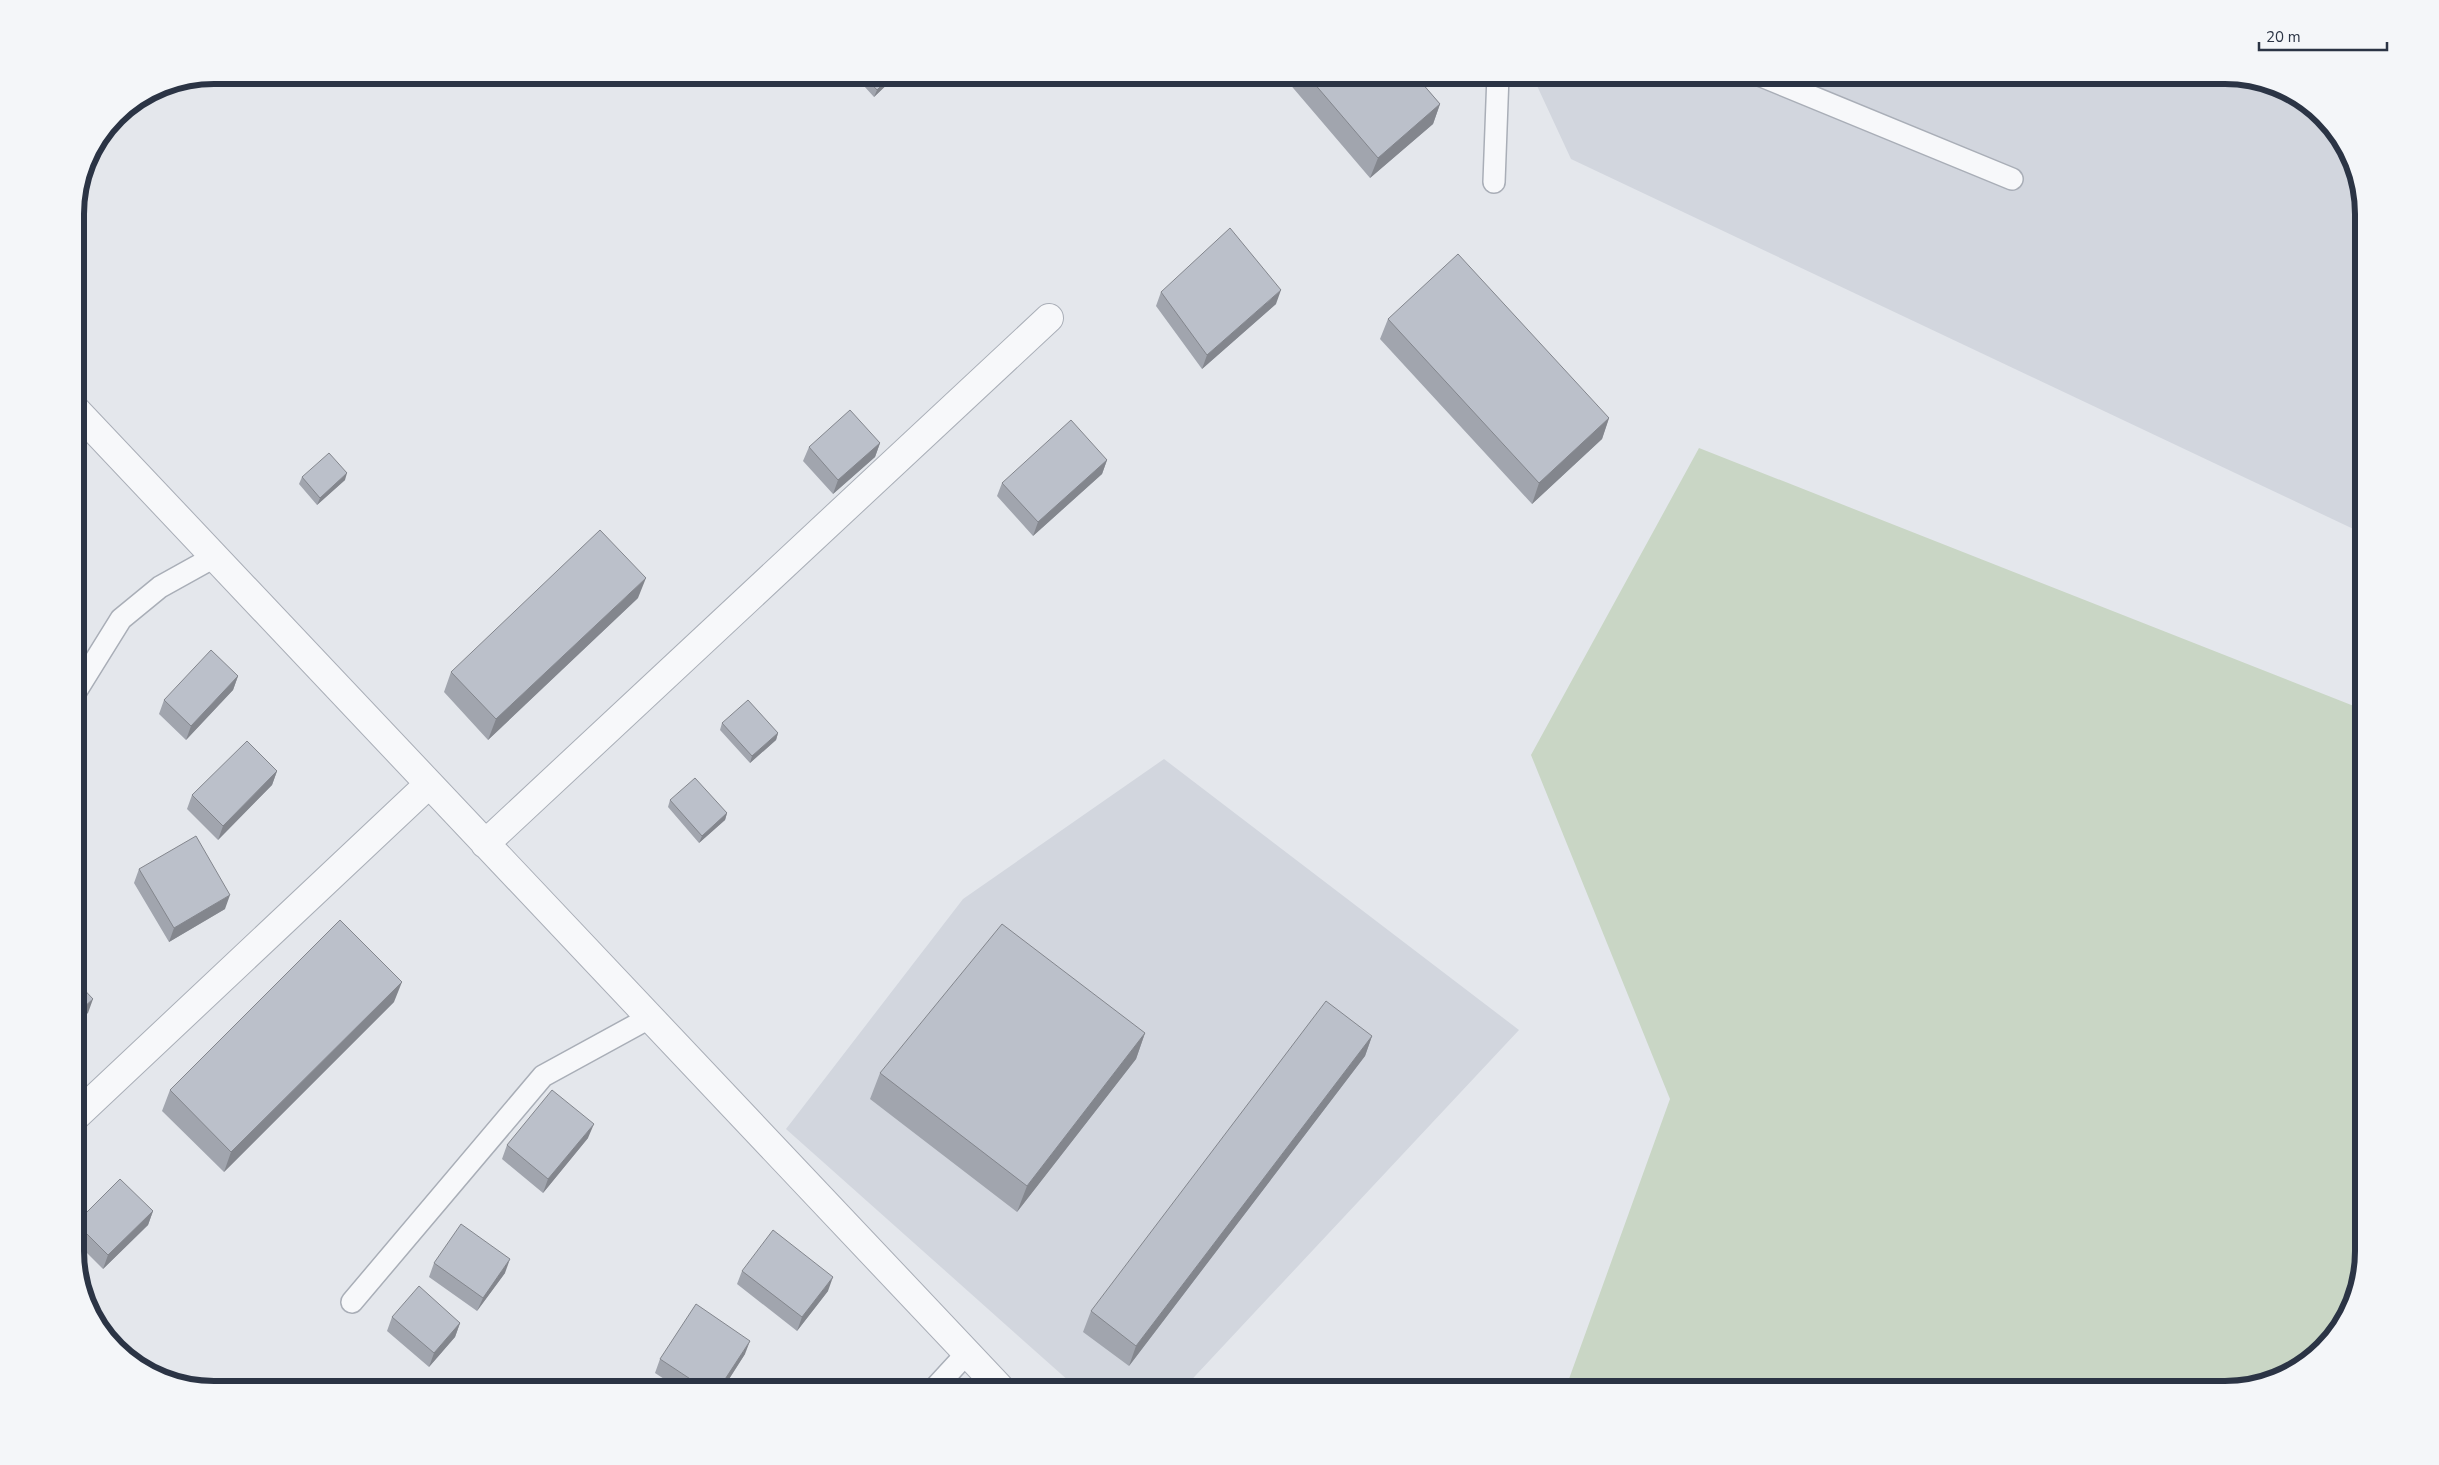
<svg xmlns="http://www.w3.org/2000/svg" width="2439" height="1465" viewBox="0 0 2439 1465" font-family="'Nunito Sans',sans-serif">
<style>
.built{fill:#d2d6de}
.green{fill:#c9d6c5}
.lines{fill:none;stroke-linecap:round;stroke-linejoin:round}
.lane-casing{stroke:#a9aeb7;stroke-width:24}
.street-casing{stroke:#a9aeb7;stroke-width:30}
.lane{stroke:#f7f8fa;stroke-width:21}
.street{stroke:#f7f8fa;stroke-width:28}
.wall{fill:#a1a5ae}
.shaded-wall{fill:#83868d}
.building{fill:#bbc0ca;stroke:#83868d}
.rim{fill:none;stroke:#2b3445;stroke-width:6}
</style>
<rect width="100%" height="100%" fill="#e4e7ec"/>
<path class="built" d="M1532,75H2225L2295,94L2345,144L2364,205V534L1571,159Z
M1164,759L1519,1030L1182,1390H1079L786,1129L963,899Z"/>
<path class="green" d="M1699,448L2364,710V1252L2345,1321L2294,1372L2226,1390H1565L1670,1099L1531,755Z"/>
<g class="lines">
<defs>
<path id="lane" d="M1759,75L2012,179
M1494,182L1498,75
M75,693L121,619L160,587L214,557
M352,1302L543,1076L649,1018
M933,1390L967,1353"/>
<path id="street" d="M75,409L1002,1390
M485,844L1049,318
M75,1117L429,784"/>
</defs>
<use href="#lane" class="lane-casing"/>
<use href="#street" class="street-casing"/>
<use href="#lane" class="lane"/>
<use href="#street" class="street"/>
</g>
<path class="wall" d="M854,75H897L874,97Z
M1282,75H1415L1440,104L1433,124L1370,178Z
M1579,75H1599L1587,85Z
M1161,292L1276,304L1202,369L1156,306Z
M1388,319L1609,418L1602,439L1532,504L1380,339Z
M880,443L875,457L833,494L803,461L809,447Z
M1107,460L1102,474L1033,536L997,496L1002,483Z
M302,477L345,480L317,505L299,484Z
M638,598L488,740L444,692L451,672Z
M238,676L233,690L186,740L159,714L164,700Z
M722,723L778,733L776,740L750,763L720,730Z
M277,771L272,785L218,840L187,809L192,795Z
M670,800L727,813L725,820L699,843L668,807Z
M139,869L225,909L169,942L134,883Z
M394,1002L224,1172L162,1111L170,1090Z
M1145,1033L1136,1059L1017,1212L870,1099L880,1073Z
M1372,1036L1365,1056L1129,1366L1083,1332L1091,1311Z
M588,1138L543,1193L502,1159L507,1145Z
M153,1211L148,1225L103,1269L75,1241V1226L76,1223Z
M434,1263L505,1273L477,1311L429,1277Z
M742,1271L828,1291L797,1331L737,1284Z
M392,1317L460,1323L455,1337L429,1367L387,1331Z
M745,1354L722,1390H681L655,1373L660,1359Z"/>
<path class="shaded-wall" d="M892,75H897L874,97L877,90Z
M1591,75H1599L1587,85Z
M1440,104L1433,124L1370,178L1378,158Z
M1281,290L1276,304L1202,369L1207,355Z
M1609,418L1602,439L1532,504L1539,483Z
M880,443L875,457L833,494L838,480Z
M1107,460L1102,474L1033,536L1038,522Z
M347,473L345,480L317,505L320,498Z
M646,578L638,598L488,740L496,719Z
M238,676L233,690L186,740L191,726Z
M778,733L776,740L750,763L752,756Z
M277,771L272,785L218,840L223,826Z
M727,813L725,820L699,843L702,836Z
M230,895L225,909L169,942L174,928Z
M402,982L394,1002L224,1172L231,1152Z
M93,999L88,1013L75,1024V1015Z
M1145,1033L1136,1059L1017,1212L1027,1186Z
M1372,1036L1365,1056L1129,1366L1136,1346Z
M594,1124L588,1138L543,1193L548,1179Z
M153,1211L148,1225L103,1269L108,1255Z
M510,1259L505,1273L477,1311L483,1298Z
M833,1277L828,1291L797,1331L802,1317Z
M460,1323L455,1337L429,1367L434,1353Z
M750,1341L745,1354L722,1390H718Z"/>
<path class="building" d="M863,75H892L877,90Z
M1307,75H1415L1440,104L1378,158Z
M1230,228L1281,290L1207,355L1161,292Z
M1458,254L1609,418L1539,483L1388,319Z
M850,410L880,443L838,480L809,447Z
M1071,420L1107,460L1038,522L1002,483Z
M329,453L347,473L320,498L302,477Z
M600,530L646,578L496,719L451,672Z
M211,650L238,676L191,726L164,700Z
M748,700L778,733L752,756L722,723Z
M247,741L277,771L223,826L192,795Z
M695,778L727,813L702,836L670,800Z
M196,836L230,895L174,928L139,869Z
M340,920L402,982L231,1152L170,1090Z
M1002,924L1145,1033L1027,1186L880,1073Z
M75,980L93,999L75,1015Z
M1326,1001L1372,1036L1136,1346L1091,1311Z
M552,1090L594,1124L548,1179L507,1145Z
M120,1179L153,1211L108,1255L76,1223Z
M461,1224L510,1259L483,1298L434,1263Z
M773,1230L833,1277L802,1317L742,1271Z
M419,1286L460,1323L434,1353L392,1317Z
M696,1304L750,1341L718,1390H707L660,1359Z"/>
<path d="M0 0H2439V1465H0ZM214 84H2225A130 130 0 0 1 2355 214V1251A130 130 0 0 1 2225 1381H214A130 130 0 0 1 84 1251V214A130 130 0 0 1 214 84Z" fill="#f4f6f9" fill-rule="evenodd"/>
<path class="rim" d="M214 84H2225A130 130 0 0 1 2355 214V1251A130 130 0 0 1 2225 1381H214A130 130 0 0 1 84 1251V214A130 130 0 0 1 214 84Z"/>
<path d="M2259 42v8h128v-8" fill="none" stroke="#2b3445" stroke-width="2.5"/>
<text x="2266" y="42" font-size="15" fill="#2b3445" stroke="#f4f6f9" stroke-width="4" paint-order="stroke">20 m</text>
</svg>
